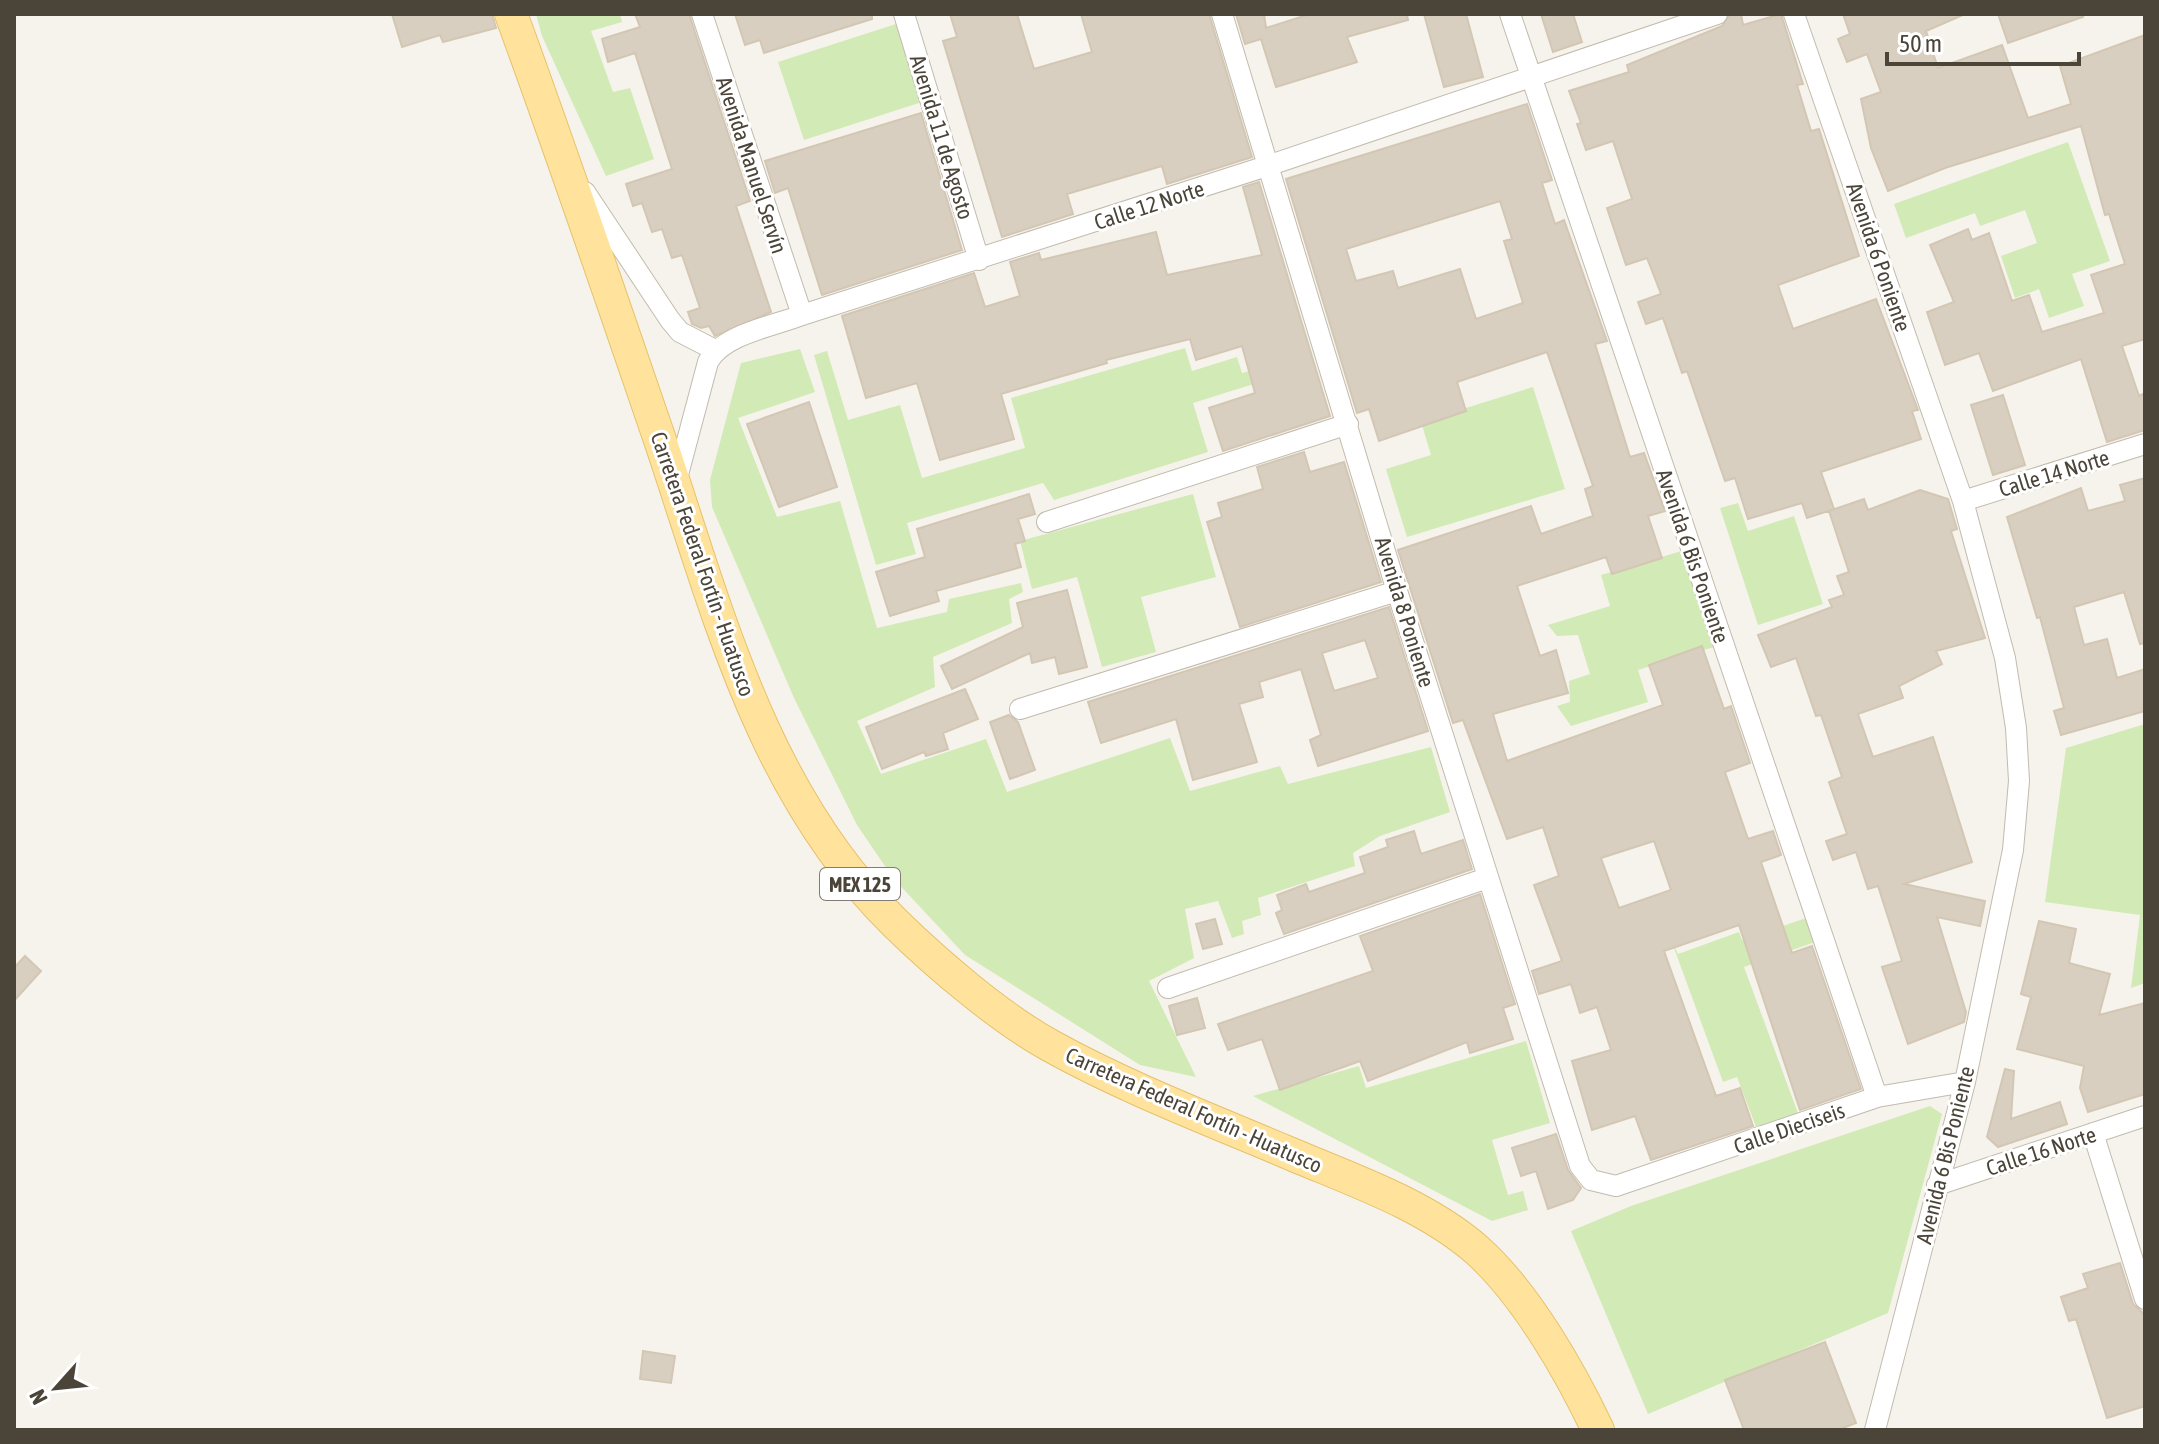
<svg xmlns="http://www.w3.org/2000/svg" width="2159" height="1444" viewBox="0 0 2159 1444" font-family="'Asap Condensed',sans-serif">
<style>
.green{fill:#d2eab5}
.building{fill:#d8cfc1;stroke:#d3c7b4;stroke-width:2;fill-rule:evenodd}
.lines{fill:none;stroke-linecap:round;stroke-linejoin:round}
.street-casing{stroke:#c2bbae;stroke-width:22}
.primary-casing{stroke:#e6c16a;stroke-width:34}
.street{stroke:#fff;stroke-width:20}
.primary{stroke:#ffe39c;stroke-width:32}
.labels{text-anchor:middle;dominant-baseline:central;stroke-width:6;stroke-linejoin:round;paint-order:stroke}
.shield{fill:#fff;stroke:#817c74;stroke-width:2}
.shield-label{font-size:20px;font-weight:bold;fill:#4b4439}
.street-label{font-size:22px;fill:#4b4439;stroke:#fff}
</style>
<rect width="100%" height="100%" fill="#f6f3ec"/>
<path class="green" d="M536,14H620L622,22L591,31L613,92L630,88L654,159L606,176L542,36Z
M896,24L922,102L804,140L778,62Z
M2068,142L2110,261L2072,274L2084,306L2049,318L2039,289L2015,298L2001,256L2037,243L2025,210L1980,226L1975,213L1906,238L1894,204Z
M1185,348L1192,371L1237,357L1242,373L1303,356L1302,369L1193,403L1208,452L1054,500L1043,483L907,523L916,554L876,565L814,355L827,351L848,420L900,405L922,478L1025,448L1011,398Z
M800,349L815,392L738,418L777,517L840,501L877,628L947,612L949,599L1021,583L1023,592L1009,599L1012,623L933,657L935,687L857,721L881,774L986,739L1007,792L1170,738L1190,791L1280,766L1288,784L1431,747L1450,812L1380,836L1353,853L1355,866L1258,898L1261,915L1242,921L1244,934L1232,938L1218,901L1185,909L1194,958L1149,981L1196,1077L1140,1065L965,955L893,878L857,825L794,698L712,507L710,480L741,363Z
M1533,387L1565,489L1407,537L1386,469L1431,455L1421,422Z
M1193,494L1216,577L1141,597L1156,652L1102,667L1077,577L1032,589L1020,541Z
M1738,503L1748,531L1794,516L1823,604L1758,625L1720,508Z
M1685,550L1714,647L1638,670L1648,702L1571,726L1557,706L1570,702L1569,681L1590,674L1578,635L1557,636L1548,625L1610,606L1601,575Z
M2145,724V983L2131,988L2140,915L2045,902L2066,748Z
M1809,917L1818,941L1744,967L1799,1116L1758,1132L1737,1077L1723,1082L1670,937L1678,954L1739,932L1742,940Z
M1526,1041L1550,1123L1492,1140L1508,1195L1523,1191L1528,1210L1492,1221L1253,1096L1359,1066L1366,1088Z
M1930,1106L1942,1114L1888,1313L1648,1414L1571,1231L1631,1206Z"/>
<path class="building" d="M392,14H492L496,28L443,42L440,35L402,47Z
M635,14H689L750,201L736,206L771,312L715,336L709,326L701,328L692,324L688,312L700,308L682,255L672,258L662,229L652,232L642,203L633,206L626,184L672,169L635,53L608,62L602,39L640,27Z
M735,14H872V19L764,53L760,40L745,45Z
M950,14H1017L1034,69L1092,52L1081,14H1209L1252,157L1167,184L1162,166L1067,194L1073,214L1002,237L943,41L957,37Z
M1236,14H1264L1266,28L1310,14H1407L1408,20L1347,37L1357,62L1276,87L1261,39L1245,44Z
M1424,14H1466L1483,77L1444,87Z
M1541,14H1573L1582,42L1553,52Z
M1730,14H1741L1743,25L1781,14L1803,84L1797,85L1811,131L1819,129L1859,256L1778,285L1793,329L1876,299L1918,410L1912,411L1921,439L1821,472L1834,509L1807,518L1802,503L1748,519L1735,478L1725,481L1687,371L1682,373L1663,318L1646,324L1638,302L1661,294L1647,258L1626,265L1607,208L1632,199L1613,141L1586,150L1577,124L1581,123L1569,91L1629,72L1627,65L1722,26Z
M1843,14H1965L1926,31L1938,68L2002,45L2028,118L2071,104L2060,66L2145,35V339L2122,346L2139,396L2145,393V430L2107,442L2081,359L1993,391L1979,353L1945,365L1927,312L1954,302L1930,245L1968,229L1972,240L1989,233L2012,301L2029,295L2042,332L2104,313L2091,275L2125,264L2109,214L2105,215L2081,126L1945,168L1888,191L1871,148L1861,99L1881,92L1867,54L1847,62L1838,39L1850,34Z
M1998,14H2082L2083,17L2008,43Z
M1527,104L1552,180L1542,183L1555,224L1564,220L1607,341L1595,344L1630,457L1644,453L1665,511L1648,516L1662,558L1612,574L1606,557L1517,586L1540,656L1556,650L1568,693L1493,714L1507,761L1663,705L1649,665L1702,646L1724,709L1731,706L1750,763L1725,772L1748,839L1773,831L1781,855L1761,862L1792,953L1812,946L1861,1089L1800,1110L1739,925L1664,951L1716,1096L1740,1088L1753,1126L1651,1160L1635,1116L1592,1130L1572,1061L1611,1050L1597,1007L1580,1013L1571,984L1539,994L1532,971L1562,961L1534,885L1559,876L1543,827L1507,839L1463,720L1453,723L1398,550L1531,506L1541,534L1593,516L1585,489L1593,486L1547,352L1457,382L1466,411L1379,441L1369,409L1357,413L1286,179ZM1500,201L1512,239L1504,241L1523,303L1476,319L1460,269L1398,288L1393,271L1356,281L1346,249ZM1654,841L1671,890L1619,908L1601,858Z
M921,113L962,250L822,295L788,188L775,193L765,161Z
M1259,182L1330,416L1223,451L1209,408L1255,393L1242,346L1196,360L1190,339L1106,360L1107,363L1001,394L1014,439L940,460L917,383L866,398L842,316L974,273L985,307L1020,296L1010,262L1039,253L1041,260L1156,232L1167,275L1262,255L1243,187Z
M2003,395L2025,465L1993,475L1971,405Z
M809,402L837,487L779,507L747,424Z
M1304,452L1310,472L1344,462L1381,582L1240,627L1207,522L1222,517L1218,503L1263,489L1257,467Z
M2145,478V643L2140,644L2124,592L2074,607L2084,645L2107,639L2117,678L2145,669V711L2061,735L2054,711L2064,708L2040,617L2037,618L2007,517L2081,488L2088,511L2125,501L2120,485Z
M1920,490L1948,499L1957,529L1951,531L1985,638L1936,651L1942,664L1899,686L1903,698L1858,714L1873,757L1933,737L1972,862L1904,884L1985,901L1980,926L1937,917L1966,1012L1964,1022L1908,1044L1882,967L1902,961L1878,886L1868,889L1856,852L1833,860L1826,841L1847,834L1829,782L1842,777L1821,715L1816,716L1796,658L1771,667L1758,635L1832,607L1829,600L1844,595L1837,576L1849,572L1829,511L1864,499L1868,510Z
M1029,494L1035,514L1018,519L1025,541L1015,544L1021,567L936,591L939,601L890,616L876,572L925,557L917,529Z
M1067,590L1087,667L1059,674L1055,657L1032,663L1030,653L952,689L941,666L1023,627L1017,603Z
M1389,607L1428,731L1318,766L1310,740L1321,735L1301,669L1259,682L1263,697L1239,704L1257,762L1193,780L1176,719L1101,743L1088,702ZM1365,640L1378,678L1334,691L1322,653Z
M965,689L978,719L943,733L948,749L926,756L924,752L882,769L866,727Z
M1009,715L1018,722L1035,770L1010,779L990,722Z
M1414,831L1421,854L1463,840L1472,869L1284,934L1276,913L1282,910L1277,895L1306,884L1309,892L1365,873L1360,857L1388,847L1386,840Z
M1480,894L1515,1004L1503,1008L1513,1039L1470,1053L1467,1042L1368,1081L1360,1061L1280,1090L1262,1039L1228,1050L1218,1024L1373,971L1360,936Z
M1215,919L1222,944L1203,949L1196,924Z
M2039,921L2076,929L2069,963L2110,974L2099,1015L2145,1003V1094L2088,1112L2080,1088L2084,1066L2017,1049L2031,997L2021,994Z
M25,956L41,971L14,1001V968Z
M1197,998L1205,1028L1177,1035L1169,1006Z
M2005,1069L2014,1071L2011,1119L2060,1102L2067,1124L1998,1147L1987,1137Z
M1556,1134L1568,1170L1581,1188L1573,1200L1548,1209L1536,1171L1521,1176L1512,1148Z
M2120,1263L2133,1304L2145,1315V1406L2107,1418L2076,1319L2069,1321L2061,1297L2088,1288L2083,1274Z
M1825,1342L1856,1423L1838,1430H1744L1725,1380Z
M643,1351L675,1356L671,1383L640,1379Z"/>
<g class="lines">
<defs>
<path id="street" d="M702,14L802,315
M904,14L979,260
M1222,14L1397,591L1580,1166L1591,1180L1616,1186L1877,1097L1965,1082
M1510,14L1877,1097
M1794,14L1963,501L2005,658L2016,728L2019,781L2013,850L1965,1082L1875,1430
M585,192L670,320L680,332L715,350
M676,482L708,362C723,334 774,326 802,315L1270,165L1717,14
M1963,501L2145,444
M1047,522L1348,424
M1020,709L1397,591
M1168,988L1487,878
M2093,1133L2145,1299
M1937,1185L2145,1116"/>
<path id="primary" d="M511,14C563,156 612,300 661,443C718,613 763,794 895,923C937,964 1000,1018 1051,1046C1125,1087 1206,1118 1284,1151C1349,1179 1423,1203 1477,1250C1526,1294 1570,1371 1598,1430"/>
</defs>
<use href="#street" class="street-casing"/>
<use href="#primary" class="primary-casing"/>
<use href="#street" class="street"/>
<use href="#primary" class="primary"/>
</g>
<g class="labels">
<rect class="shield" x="820" y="868" width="80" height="32" rx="6"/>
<g class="shield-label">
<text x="860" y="884">MEX 125</text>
</g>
<g class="street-label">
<text transform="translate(942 137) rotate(73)">Avenida 11 de Agosto</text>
<text transform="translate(752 165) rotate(72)">Avenida Manuel Servín</text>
<text transform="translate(1149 205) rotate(-18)">Calle 12 Norte</text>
<text transform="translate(1879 257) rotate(71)">Avenida 6 Poniente</text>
<text transform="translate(2054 473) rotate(-17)">Calle 14 Norte</text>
<text transform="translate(1693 556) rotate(71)">Avenida 6 Bis Poniente</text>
<text transform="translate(703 564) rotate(71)">Carretera Federal Fortín - Huatusco</text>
<text transform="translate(1405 612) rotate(73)">Avenida 8 Poniente</text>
<text transform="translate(1194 1110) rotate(24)">Carretera Federal Fortín - Huatusco</text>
<text transform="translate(1789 1128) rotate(-19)">Calle Dieciseis</text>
<text transform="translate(2041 1151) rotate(-18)">Calle 16 Norte</text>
<text transform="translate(1945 1155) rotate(-76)">Avenida 6 Bis Poniente</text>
</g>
</g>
<rect width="2159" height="1444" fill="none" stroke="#4b4439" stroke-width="32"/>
<g transform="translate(56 1388) rotate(243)" stroke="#ffffff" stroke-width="6" paint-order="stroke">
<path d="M0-6L14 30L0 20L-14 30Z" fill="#4b4439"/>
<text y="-12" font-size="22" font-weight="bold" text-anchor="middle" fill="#4b4439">N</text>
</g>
<path d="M1887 52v12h192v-12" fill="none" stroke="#4b4439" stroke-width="4"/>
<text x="1899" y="52" font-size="24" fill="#4b4439" stroke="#ffffff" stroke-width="6" paint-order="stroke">50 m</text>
</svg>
